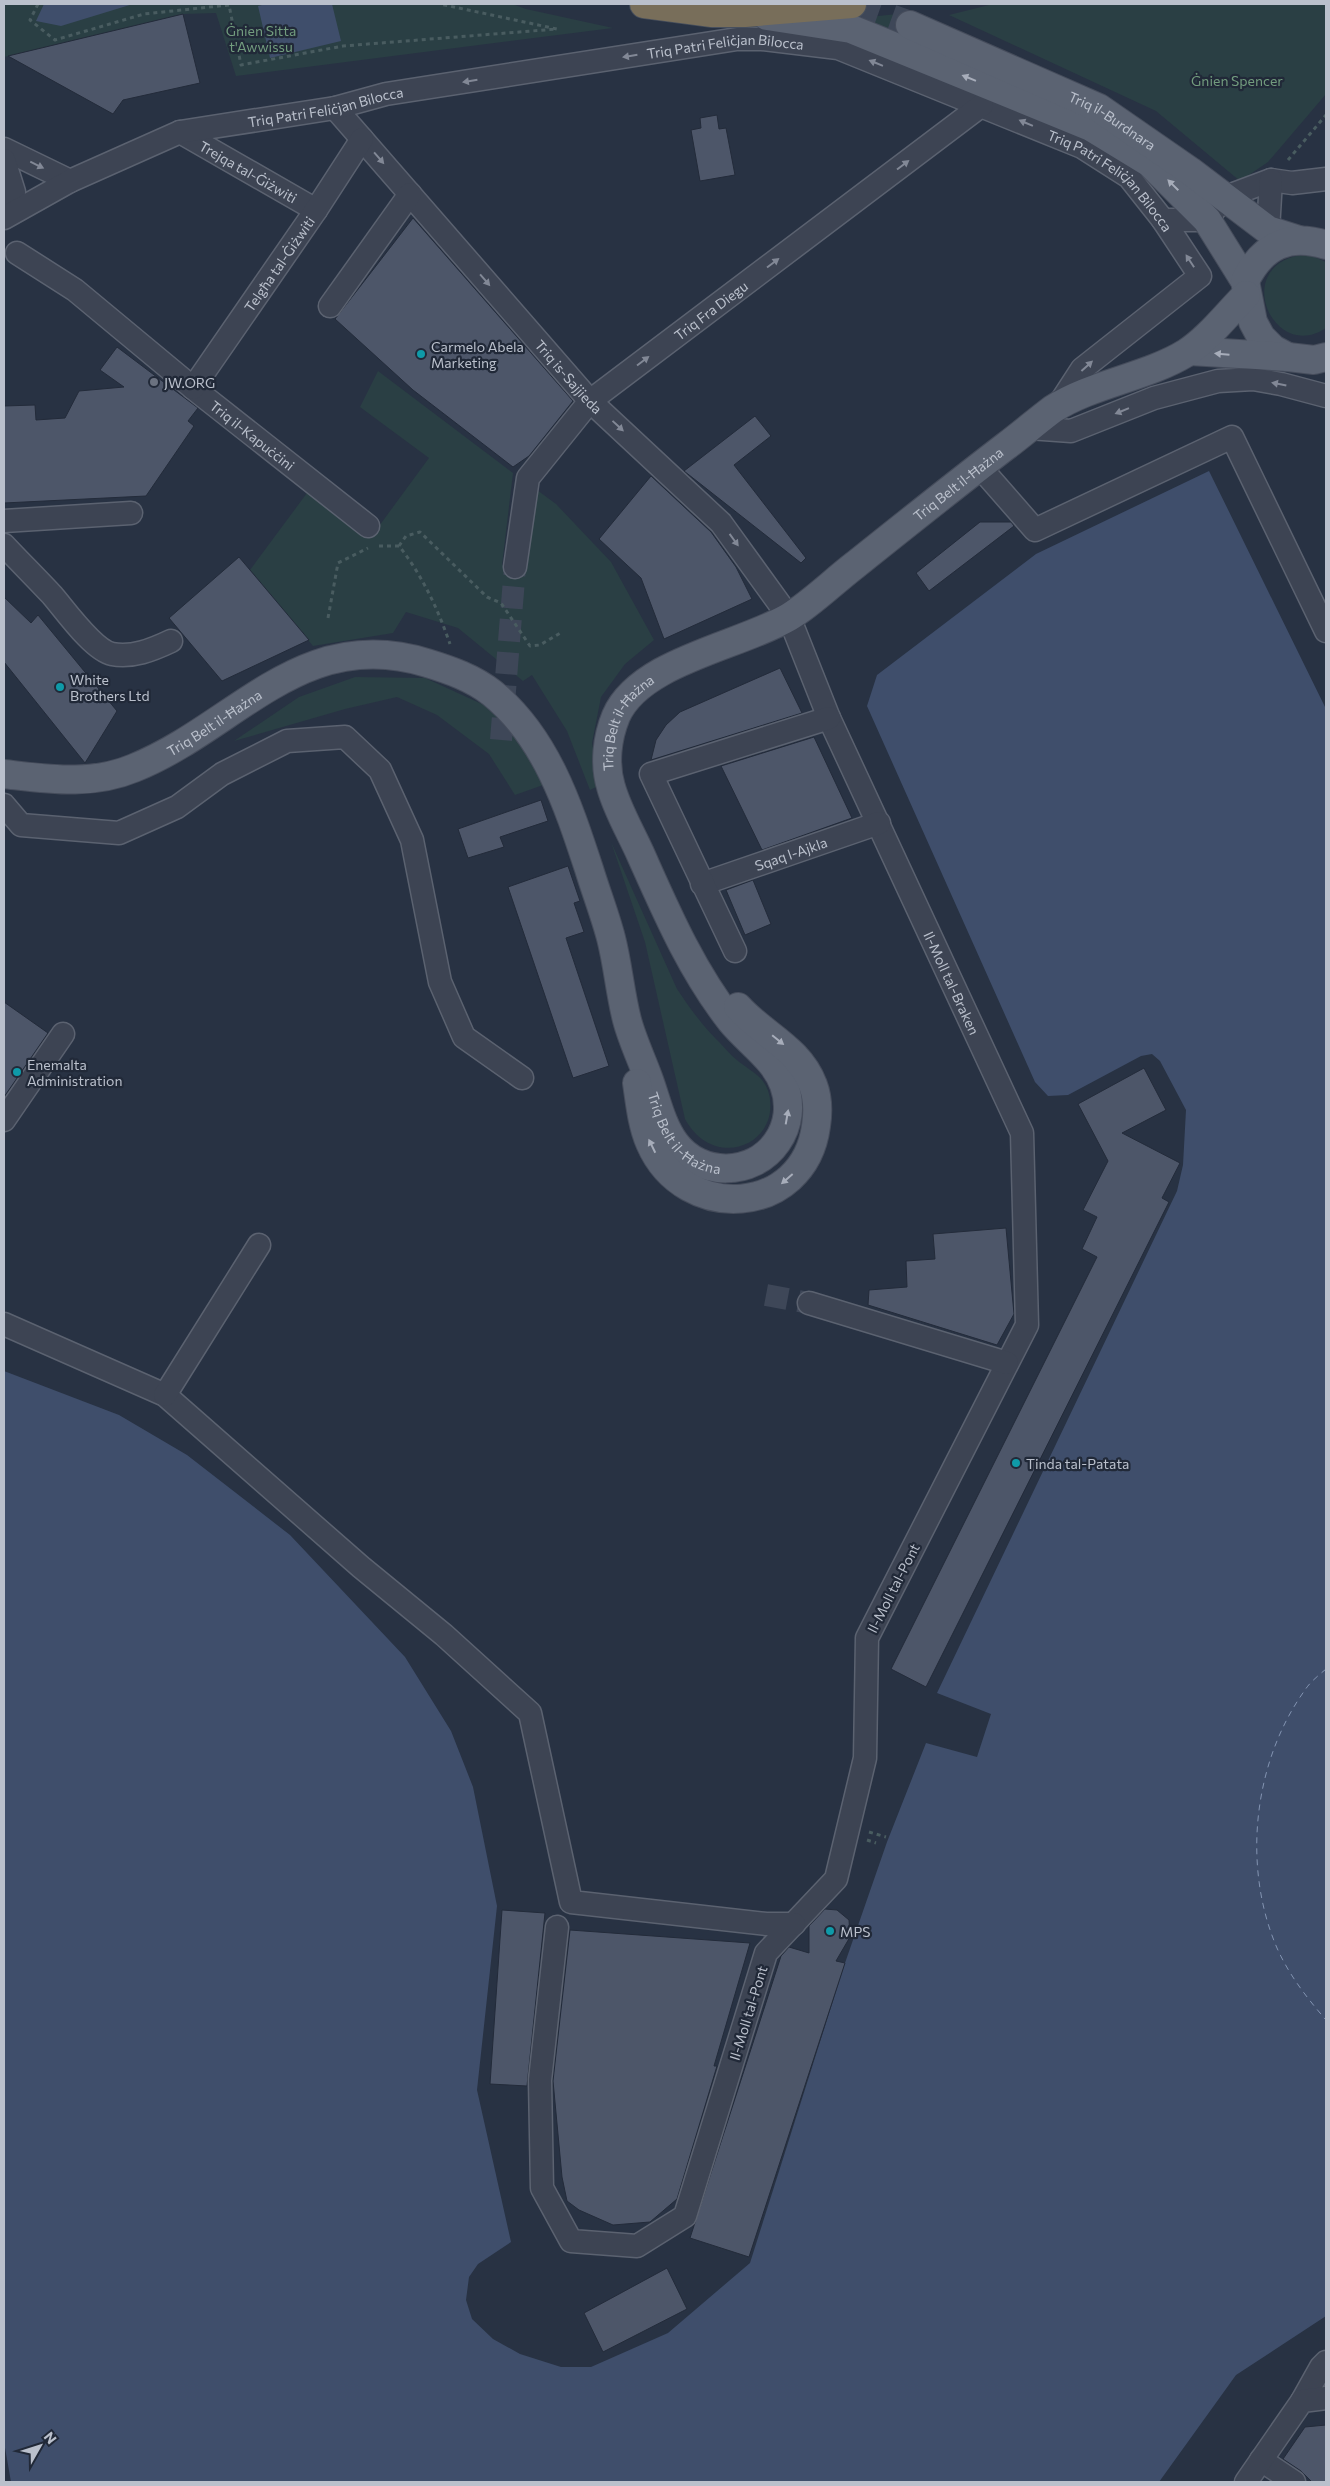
<svg xmlns="http://www.w3.org/2000/svg" width="1330" height="2486" viewBox="0 0 1330 2486" font-family="Commissioner,sans-serif">
<style>
.green{fill:#2a3f44}
.water{fill:#3f4e6b}
.lines{fill:none;stroke-linecap:round;stroke-linejoin:round}
.ferry{stroke:#8394b2;stroke-width:1;stroke-dasharray:6 5;stroke-linecap:butt}
.building{fill:#4d5669;stroke:#232b3a}
.minor-tunnel{stroke:#3e4758;stroke-width:22;stroke-dasharray:22 11;stroke-linecap:butt}
.major-tunnel{stroke:#3e4758;stroke-width:28;stroke-dasharray:28 14;stroke-linecap:butt}
.minor-casing{stroke:#5b6270;stroke-width:25}
.major-casing{stroke:#464d5c;stroke-width:30}
.highway-casing{stroke:#474f5d;stroke-width:30}
.path{stroke:#495c60;stroke-width:3;stroke-dasharray:4 4;stroke-linecap:butt}
.minor{stroke:#3d4453;stroke-width:22}
.major{stroke:#5b6372;stroke-width:28}
.highway{stroke:#786e5a;stroke-width:28}
.oneway{fill:#828896}
.oneway2{fill:#a7adba}
.culture-dot{fill:#0f9aa8;stroke:#212938;stroke-width:2}
.worship-dot{fill:#6b7280;stroke:#212938;stroke-width:2}
.labels{text-anchor:middle;dominant-baseline:central;stroke-width:4.5;stroke-linejoin:round;paint-order:stroke}
.park-label{font-size:14px;fill:#729c7e;stroke:#212938}
.street-label{font-size:14px;fill:#bac0cc;stroke:#212938}
.poi-label{font-size:14px;fill:#bac0cc;stroke:#212938;text-anchor:start}
</style>
<rect width="100%" height="100%" fill="#283243"/>
<path class="green" d="M4,4H512L526,9L613,28L236,76L216,13L183,14L4,57Z
M993,4H1326V94L1268,162L1240,181L1156,111L949,15Z
M916,12L905,40L866,24L869,17Z
M1307,254L1326,262V328C1273,364 1228,262 1307,254Z
M378,371L513,473L502,565L524,571L537,490L556,504L611,562L654,640L625,664L601,697L592,743L600,785L590,790L567,731L532,675L523,681L458,628L406,612L393,633L313,646L250,570L307,493L371,537L429,458L360,407Z
M355,677L425,678L484,705L527,746L546,784L515,795L489,754L437,715L397,697L345,709L234,741L299,697Z
M611,842L677,989C689,1007 702,1025 717,1040C725,1048 733,1058 742,1064C754,1073 765,1078 769,1094C781,1145 714,1172 685,1119L645,942Z"/>
<path class="water" d="M44,4H133L61,26L36,21Z
M266,4H332L341,41L270,58L258,6Z
M1209,471L1326,709V2316L1236,2375L1159,2482H11L4,2442V1371L119,1415L187,1455L290,1535L405,1657L451,1731L473,1787L497,1906L477,2090L511,2242L478,2264L469,2277L466,2300L472,2319L493,2339L520,2354L561,2367H591L668,2333L750,2263L845,1963L887,1842L926,1743L977,1757L991,1714L937,1693L1177,1191L1183,1165L1186,1110L1160,1061L1152,1054L1141,1056L1068,1095L1048,1096L1035,1082L867,706L877,675L1036,554Z"/>
<g class="lines">
<path class="ferry" d="M1326,1669C1319,1675 1310,1682 1305,1690C1253,1762 1242,1867 1277,1948C1289,1975 1307,1998 1326,2020"/>
</g>
<path class="building" d="M183,14L200,83L123,100L113,114L8,56Z
M717,115L719,129L726,128L735,175L700,181L691,130L701,128L700,118Z
M413,218L573,401L529,456L513,467L413,390L335,319Z
M117,347L198,408L188,421L194,426L146,496L4,503V406L35,405L36,420L65,418L79,391L124,387L100,370Z
M755,416L771,436L734,465L806,558L801,563L684,471Z
M651,476L711,532L736,567L752,599L664,639L641,578L599,539Z
M980,522H1011L1014,526L929,591L916,573Z
M239,557L309,640L222,681L169,618Z
M4,597L31,623L38,615L117,711L85,763L4,662Z
M780,668L802,713L651,760L656,740L666,725L680,712Z
M814,737L852,818L762,850L721,766Z
M541,800L548,821L500,837L504,847L468,858L458,829Z
M568,866L580,901L574,903L584,932L566,938L609,1066L573,1078L508,887Z
M753,880L771,924L745,935L726,890Z
M4,1002L48,1033L4,1097Z
M1144,1068L1166,1110L1122,1133L1180,1163L1162,1198L1169,1202L926,1687L891,1669L1097,1257L1082,1249L1097,1217L1083,1210L1108,1161L1078,1104Z
M1006,1228L1014,1314L997,1345L868,1305L869,1290L907,1287L906,1261L935,1259L933,1234Z
M825,1909L837,1910L849,1920L850,1937L836,1961L845,1963L749,2257L690,2238L781,1956L789,1947L809,1953V1926Z
M502,1910L545,1913L527,2086L490,2084Z
M570,1930L750,1943L714,2066H717L677,2199L650,2222L613,2225L579,2210L567,2201L562,2177L553,2081Z
M667,2268L687,2309L603,2352L584,2313Z
M1326,2425V2482H1312L1301,2471L1283,2459L1305,2427Z"/>
<g class="lines">
<path class="minor-tunnel" d="M501,740L515,567
M766,1295L809,1303"/>
<path class="major-tunnel" d="M852,4L910,25"/>
<defs>
<g id="minor">
<path id="s1" d="M335,108L590,401L721,523L789,617L829,718L1022,1133L1027,1325L867,1638L865,1758L836,1879L766,1953L685,2216L637,2246L571,2241L542,2188L540,2080L557,1927"/>
<path id="s2" d="M180,132L316,210"/>
<path d="M4,149L70,181"/>
<path d="M4,160L14,192L7,215"/>
<path id="s3" d="M4,218L70,181L180,132L335,108L386,94L737,39H762L838,48L1082,147L1129,177L1163,220L1200,276L1082,369L1058,406"/>
<path d="M1163,220H1207L1223,198L1271,180L1292,183L1326,179"/>
<path d="M1268,230L1271,180"/>
<path id="s4" d="M17,253L75,290L193,388L368,526"/>
<path d="M330,306L410,194"/>
<path id="s5" d="M193,388L316,210L362,139"/>
<path d="M1029,428L1071,431L1154,398L1218,381L1253,379L1281,384L1326,396"/>
<path d="M979,466L1035,530L1232,437L1326,631"/>
<path d="M4,521L131,513"/>
<path d="M4,545C20,562 36,578 52,595C65,610 93,650 112,654C132,658 152,650 171,641"/>
<path id="s6" d="M515,567L528,478L590,401L982,105"/>
<path d="M4,805L21,825L119,833L177,807L222,774L287,741L345,737L380,770L412,840L440,982L464,1037L522,1078"/>
<path id="s7" d="M702,884L879,823"/>
<path d="M735,951L651,774L829,718"/>
<path d="M4,1120L63,1034"/>
<path d="M809,1303L1007,1363"/>
<path d="M4,1324L165,1395L361,1567L444,1635L530,1713L571,1902L766,1924H794"/>
<path d="M165,1395L259,1245"/>
<path d="M1302,2401L1321,2367L1326,2362"/>
<path d="M1261,2460L1294,2482"/>
<path d="M1246,2482L1302,2401L1326,2398"/>
</g>
<g id="major">
<path d="M767,16L851,29L1091,127L1150,163L1207,220L1245,281L1253,322L1261,337L1273,349L1288,357"/>
<path id="s8" d="M910,25L1099,108L1190,171L1268,230L1299,240"/>
<path d="M1245,281C1262,246 1289,233 1326,245"/>
<path d="M1190,351L1288,357L1314,360L1326,357"/>
<path id="s9" d="M4,774C49,779 91,786 134,768C236,727 302,624 427,663C450,670 473,678 492,693C546,737 568,805 589,869C596,892 605,915 611,938C618,965 620,993 627,1020C632,1039 641,1058 648,1077C656,1098 661,1124 675,1143C700,1177 753,1177 777,1142C789,1125 791,1104 784,1085C775,1059 748,1042 731,1021C691,970 666,911 640,853C630,831 617,809 611,787C604,764 607,738 616,716C640,661 740,646 789,617C812,603 834,581 855,565C905,525 955,485 1006,446C1022,434 1037,421 1053,409C1091,384 1147,377 1186,353C1208,339 1227,314 1246,295"/>
<path d="M637,1083C640,1103 642,1125 650,1143C685,1224 804,1216 816,1126C818,1113 818,1098 813,1085C799,1048 763,1035 738,1007"/>
</g>
<path id="highway" d="M644,4L712,13H745L852,4"/>
</defs>
<use href="#minor" class="minor-casing"/>
<use href="#major" class="major-casing"/>
<use href="#highway" class="highway-casing"/>
<path class="path" d="M38,4L30,20L55,40L144,14L229,5L241,65L343,46L557,29L440,4
M1288,160L1326,115
M379,546H399C422,575 438,609 450,644
M399,546L406,536L420,532L487,597L501,603L530,646L540,645L562,632
M328,618L338,563L368,548
M869,1832L886,1837
M867,1840L876,1843"/>
<use href="#minor" class="minor"/>
<use href="#major" class="major"/>
<use href="#highway" class="highway"/>
</g>
<defs><path id="oneway-solid" d="M-6-.8H1V-3.2L6.5 0L1 3.2V.8H-6Z" transform="scale(1.25)"/></defs>
<g class="oneway">
<use href="#oneway-solid" transform="translate(630 56) rotate(171)"/>
<use href="#oneway-solid" transform="translate(876 63) rotate(-158)"/>
<use href="#oneway-solid" transform="translate(470 81) rotate(171)"/>
<use href="#oneway-solid" transform="translate(1026 123) rotate(-157)"/>
<use href="#oneway-solid" transform="translate(379 158) rotate(49)"/>
<use href="#oneway-solid" transform="translate(37 165) rotate(26)"/>
<use href="#oneway-solid" transform="translate(903 165) rotate(-37)"/>
<use href="#oneway-solid" transform="translate(1190 261) rotate(-123)"/>
<use href="#oneway-solid" transform="translate(773 263) rotate(-37)"/>
<use href="#oneway-solid" transform="translate(485 280) rotate(49)"/>
<use href="#oneway-solid" transform="translate(643 361) rotate(-37)"/>
<use href="#oneway-solid" transform="translate(1087 366) rotate(-42)"/>
<use href="#oneway-solid" transform="translate(1279 384) rotate(-169)"/>
<use href="#oneway-solid" transform="translate(1122 411) rotate(158)"/>
<use href="#oneway-solid" transform="translate(618 426) rotate(43)"/>
<use href="#oneway-solid" transform="translate(734 540) rotate(54)"/>
</g>
<g class="oneway2">
<use href="#oneway-solid" transform="translate(969 78) rotate(-158)"/>
<use href="#oneway-solid" transform="translate(1173 185) rotate(-135)"/>
<use href="#oneway-solid" transform="translate(1222 354) rotate(-175)"/>
<use href="#oneway-solid" transform="translate(778 1040) rotate(39)"/>
<use href="#oneway-solid" transform="translate(787 1117) rotate(-80)"/>
<use href="#oneway-solid" transform="translate(652 1146) rotate(-116)"/>
<use href="#oneway-solid" transform="translate(787 1179) rotate(139)"/>
</g>
<g class="culture-dot">
<circle cx="421" cy="354" r="5"/>
<circle cx="60" cy="687" r="5"/>
<circle cx="17" cy="1072" r="5"/>
<circle cx="1016" cy="1463" r="5"/>
<circle cx="830" cy="1931" r="5"/>
</g>
<circle class="worship-dot" cx="154" cy="382" r="5"/>
<g class="labels">
<g class="park-label">
<text x="261" y="30">Ġnien Sitta<tspan x="261" dy="16">t'Awwissu</tspan></text>
<text x="1237" y="80">Ġnien Spencer</text>
</g>
<g class="street-label">
<text stroke="none"><textPath href="#s3" startOffset="749">Triq Patri Feliċjan Bilocca</textPath></text>
<text stroke="none"><textPath href="#s3" startOffset="344">Triq Patri Feliċjan Bilocca</textPath></text>
<text stroke="none"><textPath href="#s8" startOffset="224">Triq il-Burdnara</textPath></text>
<text stroke="none"><textPath href="#s2" startOffset="79">Trejqa tal-Ġiżwiti</textPath></text>
<text stroke="none"><textPath href="#s3" startOffset="1169">Triq Patri Feliċjan Bilocca</textPath></text>
<text stroke="none"><textPath href="#s5" startOffset="151">Telgħa tal-Ġiżwiti</textPath></text>
<text stroke="none"><textPath href="#s6" startOffset="340">Triq Fra Diegu</textPath></text>
<text stroke="none"><textPath href="#s1" startOffset="356">Triq is-Sajjieda</textPath></text>
<text stroke="none"><textPath href="#s4" startOffset="298">Triq il-Kapuċċini</textPath></text>
<text stroke="none"><textPath href="#s9" startOffset="2036">Triq Belt il-Ħażna</textPath></text>
<text stroke="none"><textPath href="#s9" startOffset="224">Triq Belt il-Ħażna</textPath></text>
<text stroke="none"><textPath href="#s9" startOffset="1616">Triq Belt il-Ħażna</textPath></text>
<text stroke="none"><textPath href="#s7" startOffset="94">Sqaq l-Ajkla</textPath></text>
<text stroke="none"><textPath href="#s1" startOffset="1084">Il-Moll tal-Braken</textPath></text>
<text stroke="none"><textPath href="#s9" startOffset="1018">Triq Belt il-Ħażna</textPath></text>
<text transform="translate(893 1588) rotate(-63)">Il-Moll tal-Pont</text>
<text transform="translate(748 2013) rotate(-73)">Il-Moll tal-Pont</text>
</g>
<g class="poi-label">
<text x="431" y="346">Carmelo Abela<tspan x="431" dy="16">Marketing</tspan></text>
<text x="164" y="382">JW.ORG</text>
<text x="70" y="679">White<tspan x="70" dy="16">Brothers Ltd</tspan></text>
<text x="27" y="1064">Enemalta<tspan x="27" dy="16">Administration</tspan></text>
<text x="1026" y="1463">Tinda tal-Patata</text>
<text x="840" y="1931">MPS</text>
</g>
</g>
<rect width="1330" height="2486" fill="none" stroke="#bac0cc" stroke-width="10"/>
<g transform="translate(40 2446) rotate(51)" stroke="#212938" stroke-width="4" paint-order="stroke">
<path d="M0-4L9 19L0 12L-9 19Z" fill="#bac0cc"/>
<text y="-8" font-size="14" font-weight="bold" text-anchor="middle" fill="#bac0cc">N</text>
</g>
</svg>
